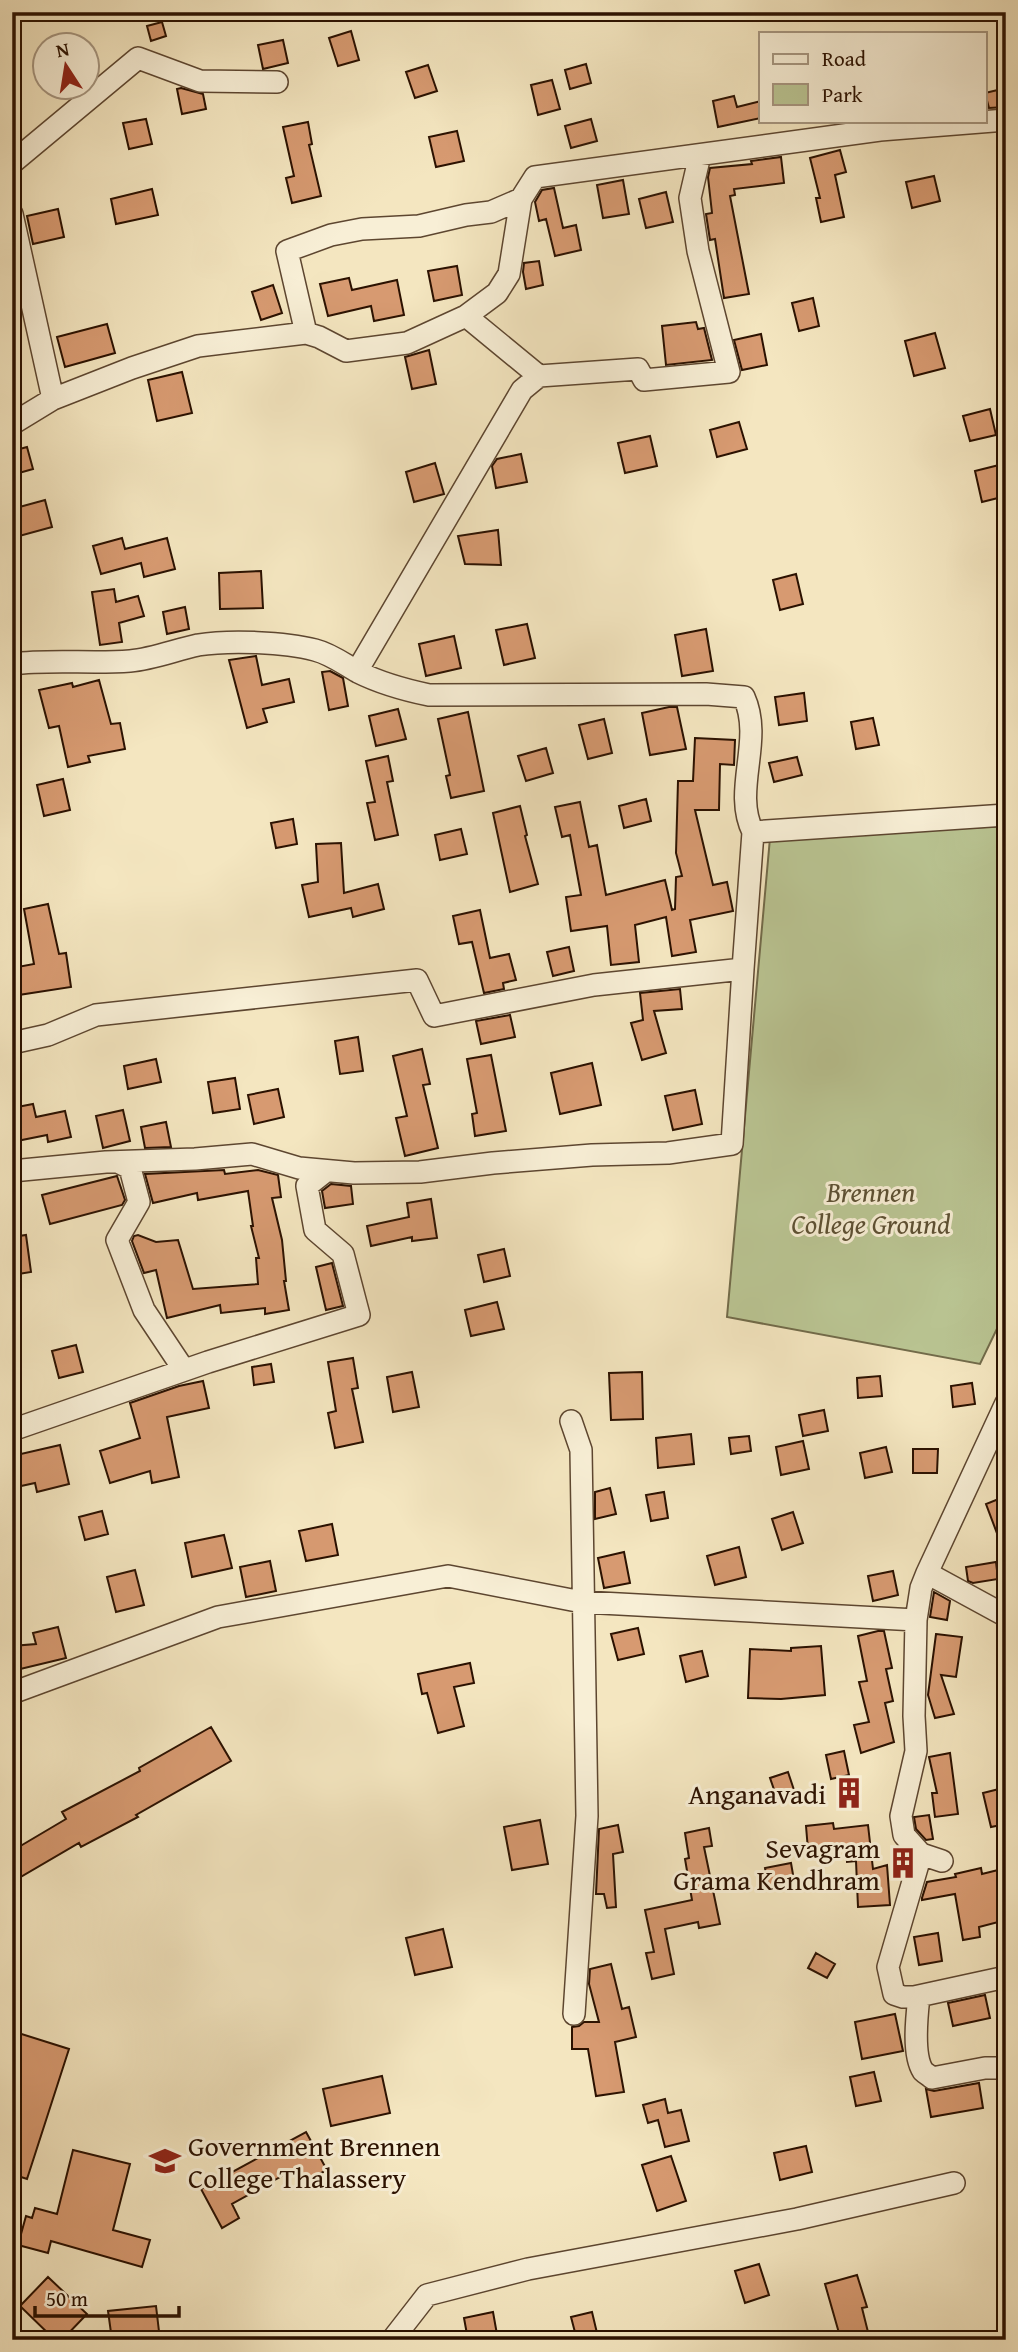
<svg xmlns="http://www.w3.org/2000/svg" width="1018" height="2352" viewBox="0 0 1018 2352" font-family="'Gentium Book Plus',serif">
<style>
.green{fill:#bac593;stroke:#726b4a;stroke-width:2}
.building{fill:#d79a71;stroke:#2b1100;stroke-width:2}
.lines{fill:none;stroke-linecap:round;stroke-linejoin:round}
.street-casing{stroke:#5d4630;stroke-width:24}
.street{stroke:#f8efd6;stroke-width:21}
.labels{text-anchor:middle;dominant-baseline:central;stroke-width:6;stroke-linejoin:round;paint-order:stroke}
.park-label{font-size:28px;font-style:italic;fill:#5d5033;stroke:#f8efd6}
.poi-label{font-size:28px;fill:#2b1100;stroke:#f8efd6;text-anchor:end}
</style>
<rect width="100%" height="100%" fill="#f4e6c0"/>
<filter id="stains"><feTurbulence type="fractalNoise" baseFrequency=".00286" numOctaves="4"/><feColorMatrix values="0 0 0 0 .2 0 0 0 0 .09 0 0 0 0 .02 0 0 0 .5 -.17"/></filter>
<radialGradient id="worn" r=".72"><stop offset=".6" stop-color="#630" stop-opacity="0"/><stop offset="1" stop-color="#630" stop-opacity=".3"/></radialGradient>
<path class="green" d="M1006,826V1310L980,1364L727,1317L770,838Z"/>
<path class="building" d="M162,22L166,36L151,41L147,26Z
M351,31L359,60L338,66L329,38Z
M283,40L288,63L263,69L258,45Z
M586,64L591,83L570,89L565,70Z
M428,65L437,91L415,98L406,72Z
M552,80L560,109L538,115L531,85Z
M181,88L203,94L206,109L182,114L177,89Z
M1006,88V107L989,108L985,93Z
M734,96L737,107L761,101V118L718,127L713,101Z
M146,119L152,144L129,149L123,123Z
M591,119L597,141L571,148L565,126Z
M308,122L312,144L309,145L321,196L292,203L286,178L294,176L283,127Z
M457,131L464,161L436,167L429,137Z
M840,150L846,172L835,175L844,217L821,222L816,198H820L810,158Z
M781,157L784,183L734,189L735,195L730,196L749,294L724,298L715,239L710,240L706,214L712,213L708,177L710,168L752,164L751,161Z
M934,176L940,201L912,208L906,182Z
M623,180L629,214L603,218L597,185Z
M554,188L563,228L576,225L581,250L555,256L546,219L539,221L535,202L542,190Z
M152,189L158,215L116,224L111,199Z
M666,192L673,222L646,228L639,199Z
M58,209L64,237L33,244L27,216Z
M539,261L543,285L526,289L523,272L524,263Z
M457,266L462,295L434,301L428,271Z
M349,278L352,290L397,280L404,315L374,321L371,306L328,316L320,284Z
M273,285L282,313L261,320L252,292Z
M813,298L819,326L799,331L792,303Z
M696,322L698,329L704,328L712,360L666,365L662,326Z
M107,324L115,353L65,367L57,337Z
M935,333L945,368L914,376L905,341Z
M761,334L767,365L742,370L734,340Z
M429,350L436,384L412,389L405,357Z
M182,372L192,413L157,421L148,380Z
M990,409L996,435L970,441L963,416Z
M739,422L747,449L717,457L710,430Z
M650,436L657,466L625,473L618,443Z
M27,447L33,469L12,475V451Z
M521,454L527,482L496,488L492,466L497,459Z
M435,463L444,494L414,502L406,472Z
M999,465L1006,496L982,502L975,471Z
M45,500L52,527L12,538V509Z
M498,530L501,565L465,564L458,536Z
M122,538L125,549L167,538L175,569L144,577L141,563L101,574L93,546Z
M261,571L263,608L220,609L219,573Z
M796,574L803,604L780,610L773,580Z
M114,589L116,602L138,596L144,616L119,623L122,642L100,645L92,592Z
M185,607L189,629L167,634L163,612Z
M527,624L535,658L504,665L496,630Z
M706,629L713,671L682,676L675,635Z
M454,636L461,668L426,676L419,644Z
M256,656L262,685L289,679L294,702L263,709L267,722L247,728L229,660Z
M330,671L343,678L348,706L329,710L322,672Z
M99,680L111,724L120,723L125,749L88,756L90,762L68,767L59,726L49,728L39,690L72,683L73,687Z
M804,693L807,721L779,725L775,697Z
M669,707H677L686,749L650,755L642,713Z
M398,709L406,739L376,746L369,716Z
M468,712L484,791L451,798L446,776L450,775L438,719Z
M873,718L879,745L856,749L851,722Z
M604,719L612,753L588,759L579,725Z
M695,738L735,740L734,765L720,764L719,810H695L713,885L727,882L733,911L690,920L696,952L672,956L666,917L635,925L639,962L611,965L607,926L571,931L566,897L581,895L570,835L562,837L555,807L580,802L589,847L597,845L606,895L665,880L672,910L675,909L676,877L682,876L676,853L678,781H693Z
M546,748L553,773L526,781L518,756Z
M388,756L393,781L387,782L398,835L375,840L367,803L375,802L366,761Z
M797,757L802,775L774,782L769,763Z
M63,779L70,810L44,816L37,785Z
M646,799L651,821L624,828L619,806Z
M520,806L527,835L525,836L538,884L510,892L493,813Z
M293,819L297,844L276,848L271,823Z
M461,829L467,854L440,860L435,835Z
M341,843L344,893L378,884L384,909L353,917L351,908L309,917L302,885L318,882L316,844Z
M48,904L59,954L66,953L71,987L12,996V968L34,964L24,909Z
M480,910L490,958L509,954L516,980L503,983L504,989L484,993L472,942L459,944L453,916Z
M569,947L574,971L553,976L547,952Z
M680,989L682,1009L654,1011L666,1053L642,1060L631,1023L643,1020L640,993Z
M510,1015L515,1037L481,1044L476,1021Z
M358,1037L363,1071L340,1074L335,1041Z
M422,1049L430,1084L423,1085L438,1148L405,1156L396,1118L407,1116L393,1056Z
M491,1055L506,1131L475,1136L472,1114L477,1113L467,1059Z
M156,1059L161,1082L128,1089L124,1066Z
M592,1063L601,1105L560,1114L551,1073Z
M235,1078L240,1109L213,1113L208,1082Z
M278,1089L284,1117L254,1124L248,1095Z
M695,1090L702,1124L673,1130L665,1096Z
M33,1104L36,1117L65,1111L71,1137L48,1142L47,1135L12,1142V1108Z
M123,1110L130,1141L103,1148L96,1116Z
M166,1122L171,1147L145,1148L141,1127Z
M224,1170L225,1174L258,1170L278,1175L281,1197L272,1198L282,1240L286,1281H284L289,1310L265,1314V1308L221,1313L220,1305L167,1318L156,1270L144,1273L132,1241L134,1236L138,1235L156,1242L178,1240L193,1289L258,1284L256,1258H259L251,1226H253L248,1191L198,1200L197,1193L153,1203L145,1174Z
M117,1176L125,1200L122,1205L50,1224L42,1195Z
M331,1184L351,1186L353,1204L325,1208L322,1191Z
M431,1199L437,1238L412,1241V1237L371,1246L367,1226L409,1217L407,1203Z
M26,1235L31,1272L12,1275V1237Z
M504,1249L510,1276L484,1282L478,1255Z
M332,1263L343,1306L326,1310L316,1267Z
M497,1302L504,1329L471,1336L465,1310Z
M76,1345L83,1372L59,1378L52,1351Z
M353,1358L358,1388L352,1389L363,1442L335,1448L328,1413L336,1411L328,1362Z
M271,1364L274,1382L254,1385L252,1367Z
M412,1372L419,1407L393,1412L387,1377Z
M642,1372L643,1419L611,1420L609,1373Z
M880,1376L882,1396L858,1398L857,1378Z
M203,1381L209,1408L167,1417L179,1477L152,1483L150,1471L110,1483L100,1451L140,1438L130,1403L179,1386Z
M972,1383L975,1404L953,1407L951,1386Z
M824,1410L828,1431L803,1436L799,1415Z
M691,1434L694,1464L658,1468L656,1438Z
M749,1436L751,1451L731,1454L729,1438Z
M803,1441L809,1469L781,1475L776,1447Z
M60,1445L69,1484L37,1492L35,1483L12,1488V1456Z
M886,1447L892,1472L865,1478L860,1453Z
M913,1449H938L937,1473H913Z
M610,1488L616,1514L595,1519V1492Z
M664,1492L668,1518L651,1521L646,1495Z
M1006,1496V1552H1004L986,1504Z
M102,1511L108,1534L85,1540L79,1517Z
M793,1512L803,1543L782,1550L772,1519Z
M332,1524L338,1555L306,1561L299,1531Z
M224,1535L232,1568L192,1577L185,1543Z
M739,1547L746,1577L715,1585L707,1556Z
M624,1552L630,1583L604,1588L598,1558Z
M270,1561L276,1591L246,1597L240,1567Z
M996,1562L998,1579L973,1583L968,1581L966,1567Z
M135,1570L144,1605L116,1612L107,1577Z
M893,1571L898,1595L873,1601L868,1576Z
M934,1592L950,1601L947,1620L930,1617Z
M58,1627L66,1658L12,1671V1646L36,1644L33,1633Z
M638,1628L644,1654L618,1660L611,1634Z
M878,1631H884L892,1668L886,1669L893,1701L885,1703L894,1742L861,1753L854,1725L869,1722L859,1682L867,1681L858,1636Z
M936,1634L962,1637L956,1677L941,1675L954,1714L935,1718L928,1695Z
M821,1646L825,1695L781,1699L748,1698L750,1649L791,1651V1648Z
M702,1651L708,1676L686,1682L680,1656Z
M470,1663L474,1683L454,1687L464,1726L438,1733L427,1693L422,1694L418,1674Z
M211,1727L231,1761L136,1815L138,1817L81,1847L79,1843L12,1882V1851L66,1819L62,1812L140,1771L139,1768Z
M844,1751L849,1775L831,1779L826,1755Z
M950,1753L958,1814L935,1817L932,1793H937L929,1757Z
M788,1772L796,1796L778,1801L770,1778Z
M1003,1788L1006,1802V1824L991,1827L983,1793Z
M929,1815L933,1839L926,1840L916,1829L914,1817Z
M540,1820L548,1864L512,1870L504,1827Z
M833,1823L834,1829L868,1825L873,1869L887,1865L890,1905L858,1907L856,1861L847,1862L846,1847L808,1850L806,1826Z
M618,1825L623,1852L613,1854L616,1907L607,1908L604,1894H596L599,1829Z
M709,1828L712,1846L704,1847L720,1924L699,1928L698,1922L665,1929L674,1974L652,1979L646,1953L654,1952L645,1910L692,1900L685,1859L689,1858L685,1833Z
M791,1863L795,1886L769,1891L765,1868Z
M981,1868L982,1874L1006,1868V1920L979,1927L980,1937L963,1940L955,1894L922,1900V1898L927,1882L956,1877L955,1874Z
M443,1929L452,1967L415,1975L406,1938Z
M938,1933L942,1961L919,1965L914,1937Z
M816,1953L835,1964L827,1978L808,1968Z
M611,1964L622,2009L629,2007L636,2037L615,2042L624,2092L596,2096L588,2049H572V2027L579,2026L584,2022H599L589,1984L590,1969Z
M985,1995L990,2018L953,2026L948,2003Z
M895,2014L903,2051L862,2059L855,2022Z
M12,2031L69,2049L27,2179L12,2174Z
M874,2072L881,2101L856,2106L850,2077Z
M382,2076L390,2113L331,2126L323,2089Z
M979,2083L983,2108L931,2117L926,2089L934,2091Z
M665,2099L668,2113L681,2110L689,2141L665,2147L658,2120L648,2123L643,2105Z
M306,2132L327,2170L306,2181L298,2167L232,2204L239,2218L222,2228L201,2189Z
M806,2146L812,2172L780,2180L774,2153Z
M73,2150L130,2164L113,2230L150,2240L142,2267L51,2241L48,2253L18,2245L26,2216L32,2218L35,2208L57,2214Z
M671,2156L686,2201L657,2211L642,2165Z
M759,2264L769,2295L745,2303L735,2271Z
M857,2275L867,2307L862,2308L870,2340H841L825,2284Z
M48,2277L87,2314L62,2340H55L20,2306Z
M156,2306L160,2340H112L108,2311Z
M493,2312L498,2340H468L464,2318Z
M592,2312L597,2333L593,2334L594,2340H577L571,2317Z"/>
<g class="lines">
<defs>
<path id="street" d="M12,163L138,58L200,81L277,82
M12,214L53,399
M306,333L287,251L331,235L362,229L419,226L466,215L491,212L521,199
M539,376L638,369L644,380L729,372L698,251L690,198L700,155
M12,424L53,399L132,368L198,346L306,333L319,337L346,351L407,343L466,316L497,293L509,274L521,199L535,177L880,130L1006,120
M12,664C51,659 91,664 130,661C153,659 175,650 198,645C229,640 285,642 315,650C331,654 344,664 358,672C380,683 405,690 429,695L706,694L744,697C764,741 732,790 753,832
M357,671L522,390L539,376L466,316
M12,1043L48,1035L96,1015L417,980L434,1016L594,985L743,969L753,832L1006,815
M118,1162L130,1168L139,1202L117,1240L144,1310L184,1370
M12,1171L106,1162L195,1159L252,1154L299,1168L354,1173L420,1172L493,1163L592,1155L668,1153L732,1144L743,969
M571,1421L581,1450L587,1816L574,2014
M12,1430L208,1362L359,1315L343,1254L315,1230L307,1186L326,1171
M927,1573L1006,1616
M916,1620L914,1716L916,1751L901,1816L904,1835L921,1854L942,1861
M12,1693L218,1617L448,1576L582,1602L916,1620L921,1588L927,1573L1006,1403
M921,1854L888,1967L894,1994L903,1997H914L1006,1977
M919,1996C917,2015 912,2054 923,2071C926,2074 929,2075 932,2078L985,2068H1006
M392,2340L427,2295L528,2269L797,2219L954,2183"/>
</defs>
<use href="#street" class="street-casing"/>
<use href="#street" class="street"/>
</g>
<defs>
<symbol id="building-bare" viewBox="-9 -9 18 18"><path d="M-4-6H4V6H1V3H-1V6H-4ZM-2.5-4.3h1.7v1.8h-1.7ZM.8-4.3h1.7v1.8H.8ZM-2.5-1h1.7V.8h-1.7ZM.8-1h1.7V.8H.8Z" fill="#8f2418" stroke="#f8efd6" stroke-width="2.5" paint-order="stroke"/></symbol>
<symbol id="university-bare" viewBox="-9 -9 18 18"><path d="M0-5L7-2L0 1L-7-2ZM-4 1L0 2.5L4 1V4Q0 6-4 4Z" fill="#8f2418" stroke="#f8efd6" stroke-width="2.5" paint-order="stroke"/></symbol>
</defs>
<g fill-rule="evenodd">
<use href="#building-bare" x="827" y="1771" width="44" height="44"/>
<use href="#building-bare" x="881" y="1841" width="44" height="44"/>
<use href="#university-bare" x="143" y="2139" width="44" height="44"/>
</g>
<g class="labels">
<g class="park-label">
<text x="871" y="1191">Brennen<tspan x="871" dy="32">College Ground</tspan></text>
</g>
<g class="poi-label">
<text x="826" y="1793">Anganavadi</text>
<text x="880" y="1847">Sevagram<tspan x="880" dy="32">Grama Kendhram</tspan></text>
<text x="188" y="2145" text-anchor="start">Government Brennen<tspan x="188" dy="32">College Thalassery</tspan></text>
</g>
</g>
<rect width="1018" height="2352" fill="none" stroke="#f4e6c0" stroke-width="42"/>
<rect x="14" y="14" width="990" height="2324" fill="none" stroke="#2b1100" stroke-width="3.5"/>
<rect x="21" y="21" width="976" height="2310" fill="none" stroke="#2b1100" stroke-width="2"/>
<rect x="759" y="32" width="228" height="91" fill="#f8efd6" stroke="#a69680" stroke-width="2"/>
<rect x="773" y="54" width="35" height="10" fill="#f8efd6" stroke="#a69680" stroke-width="2"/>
<text x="822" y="66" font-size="21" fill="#2b1100">Road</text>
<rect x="773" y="84" width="35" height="21" fill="#bac593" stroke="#a69680" stroke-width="2"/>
<text x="822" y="102" font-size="21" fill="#2b1100">Park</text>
<g transform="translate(66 66) rotate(348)"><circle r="33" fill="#f8efd6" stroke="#a69680" stroke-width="2"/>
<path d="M0-5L12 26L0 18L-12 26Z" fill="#8f2418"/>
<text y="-10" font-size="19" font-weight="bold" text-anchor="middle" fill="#2b1100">N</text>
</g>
<path d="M35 2306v10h144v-10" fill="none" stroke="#2b1100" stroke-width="3.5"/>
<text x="46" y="2306" font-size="21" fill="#2b1100" stroke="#f8efd6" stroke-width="5" paint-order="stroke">50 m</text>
<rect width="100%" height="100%" filter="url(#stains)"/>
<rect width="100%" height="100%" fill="url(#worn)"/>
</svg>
